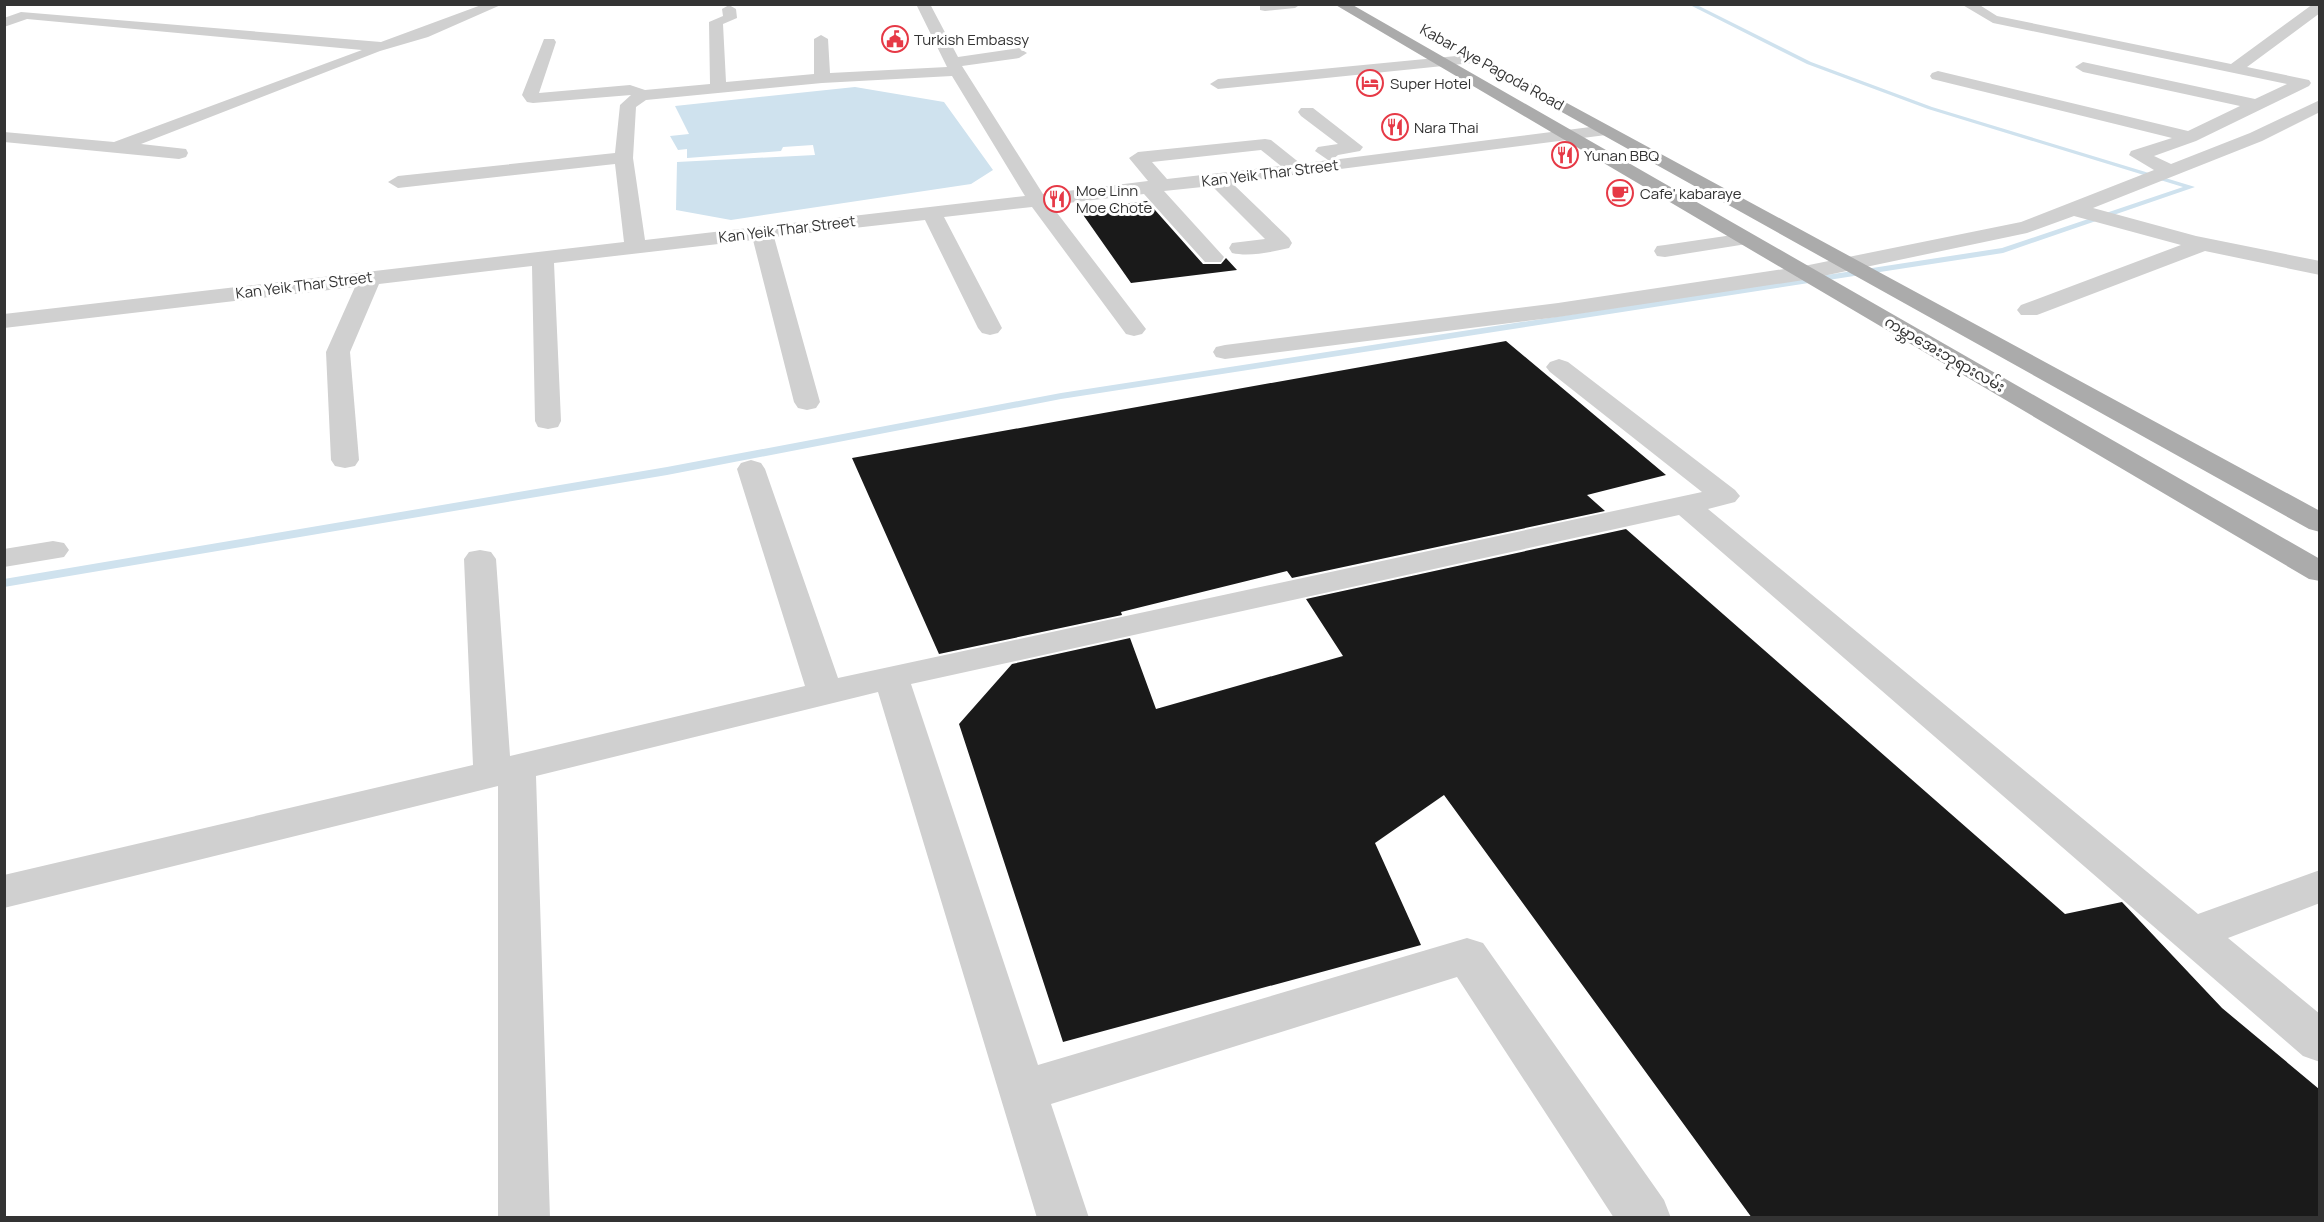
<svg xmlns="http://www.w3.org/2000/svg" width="2324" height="1222" viewBox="0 0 2324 1222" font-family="Manrope,'Noto Sans Myanmar',sans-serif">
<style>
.water{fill:#cfe2ee}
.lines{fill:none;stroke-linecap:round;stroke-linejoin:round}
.stream{fill:#cfe2ee;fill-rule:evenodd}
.building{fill:#1a1a1a}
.minor{fill:#d0d0d0;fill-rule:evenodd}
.major{fill:#ababab;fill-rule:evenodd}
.labels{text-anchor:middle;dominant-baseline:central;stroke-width:6;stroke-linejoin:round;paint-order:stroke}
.far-poi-label{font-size:15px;fill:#333;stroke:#fff;text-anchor:start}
.far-street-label{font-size:15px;fill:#333;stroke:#fff}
</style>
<rect width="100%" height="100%" fill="#fff"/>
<path class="water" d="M855,87L944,102L993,170L971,184L731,220L676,210L677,162L815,155L813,145L783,147L781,151L687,158V149L678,150L670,136L689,134L675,106Z"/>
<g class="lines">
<path class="stream" d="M1695,4L1811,62L1932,107L2195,187L2003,253L1061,399L667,475L4,587V579L667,467L1061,393L2002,248L2183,187L1928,109L1807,64L1688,4Z"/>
</g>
<path class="building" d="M1147,201L1203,264H1221L1226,258L1237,270L1131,283L1079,209Z
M1506,341L1666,475L1587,495L1605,511L1292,578L1287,571L1121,612L1122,615L939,654L852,458Z
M1626,529L2065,914L2122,902L2222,1008L2319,1089V1218H1752L1444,795L1375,843L1421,945L1063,1042L959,724L1012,664L1130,638L1156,709L1343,656L1306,599Z"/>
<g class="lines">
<path class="minor" d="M484,4H503L428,37L380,51L141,144L186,149L188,153L186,157L179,159L4,142V132L114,142L362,50L27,19L4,27V18L21,12L381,42Z
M916,4H930L958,57L1019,48L1027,53L1019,58L962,66L1043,194L1148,181L1129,158L1138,152L1265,139L1271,140L1301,164L1328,160L1315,151L1318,147L1338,144L1301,116L1298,112L1301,108H1313L1363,147L1360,151L1338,155L1332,160L1606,125L1615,130L1606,135L1232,183L1289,238L1292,243L1289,248C1272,252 1249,257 1232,253L1229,248L1232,243L1265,239L1212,186L1164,191L1224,257L1221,262H1205L1144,194L1051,205L1146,329L1142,334L1134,336L1126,334L1032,207L944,217L1002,328L998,333L990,335L982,333L978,328L925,220L774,237L820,402L816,408L807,410L798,408L794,402L753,240L554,263L561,421L558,427L548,429L538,427L535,421L532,266L379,284L350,352L359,460L355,466L345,468L335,466L331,460L326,352L355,287L4,328V314L624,242L615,164L398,188L388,182L398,176L615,153L620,105L631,95L533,103L527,102L522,95L544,39H554L556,42L539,93L630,85L645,90L710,84L709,22L723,16L722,9L729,5L736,9L737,18L723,24L726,82L814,74V39L821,35L828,39L830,73L947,67ZM952,76L1025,196L645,240L633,158L636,107L646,100L822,83ZM1261,150L1281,166L1167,179L1152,162Z
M1260,4H1301L1295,8L1265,11L1260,10Z
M1961,4H1978L1997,16L2231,64L2313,4H2320V13L2247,67L2309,80L2311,83L2309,86L2196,141L2154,156L2171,164L2250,133L2320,100V112L2262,141L2093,208L2196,236L2320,261V275L2205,251L2037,315H2021L2017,310L2021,305L2181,245L2074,216L2027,233L1804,280L1558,317L1225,359L1216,357L1213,352L1216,347L1225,345L1558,303L1804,266L2021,222L2154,170L2129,155L2131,151L2172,138L1932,79L1930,76L1932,73L1938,71L2188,131L2240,106L2083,72L2075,67L2083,62L2255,99L2287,84L1993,23Z
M1477,54L1485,59L1482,62L1218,89L1210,84L1218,79Z
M1746,233L1753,235L1757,239L1753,243L1665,257L1657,256L1654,251L1657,246L1665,245Z
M1559,359L1568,362L1735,490L1740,496L1735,502L1708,509L2198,914L2320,870V903L2228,938L2320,1014V1062L2303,1056L1679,515L911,684L1038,1065L1467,938L1483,943L1664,1200L1671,1218H1614L1457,977L1051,1104L1089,1218H1037L878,692L536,776L550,1218H498V786L4,908V875L473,765L464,559L469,552L480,550L491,552L496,559L510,756L805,686L737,469L741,463L751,460L761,463L765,469L838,678L1702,492L1550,372L1546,367L1550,362Z
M53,541L64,543L69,550L64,557L4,567V549Z"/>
<path class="major" d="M1334,4H1351L2320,559V581L2309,579Z
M1530,83L2320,511V532L2309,529L1524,91L1522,88L1524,85Z"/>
</g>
<defs>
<symbol id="civic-ring" viewBox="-11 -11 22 22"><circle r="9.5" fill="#fff" stroke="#e63946" stroke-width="1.5"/><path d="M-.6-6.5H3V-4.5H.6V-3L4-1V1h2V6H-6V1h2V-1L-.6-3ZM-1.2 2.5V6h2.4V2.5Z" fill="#e63946"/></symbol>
<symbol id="hotel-ring" viewBox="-11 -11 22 22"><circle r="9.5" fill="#fff" stroke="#e63946" stroke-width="1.5"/><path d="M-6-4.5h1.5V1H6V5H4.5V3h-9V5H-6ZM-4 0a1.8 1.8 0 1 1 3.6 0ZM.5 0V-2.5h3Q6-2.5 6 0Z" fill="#e63946"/></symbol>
<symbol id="restaurant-ring" viewBox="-11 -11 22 22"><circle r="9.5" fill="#fff" stroke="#e63946" stroke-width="1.5"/><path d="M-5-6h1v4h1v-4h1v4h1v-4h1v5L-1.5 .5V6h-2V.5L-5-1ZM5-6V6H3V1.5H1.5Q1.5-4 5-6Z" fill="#e63946"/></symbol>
<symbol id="cafe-ring" viewBox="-11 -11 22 22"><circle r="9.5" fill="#fff" stroke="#e63946" stroke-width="1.5"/><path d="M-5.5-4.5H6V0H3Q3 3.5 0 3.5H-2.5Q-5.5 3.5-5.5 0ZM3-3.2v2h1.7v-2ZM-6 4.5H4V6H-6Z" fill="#e63946"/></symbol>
</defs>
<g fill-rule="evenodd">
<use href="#civic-ring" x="880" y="24" width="30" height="30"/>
<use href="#hotel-ring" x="1355" y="68" width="30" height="30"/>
<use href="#restaurant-ring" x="1380" y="112" width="30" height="30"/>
<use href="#restaurant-ring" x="1550" y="140" width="30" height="30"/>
<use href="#cafe-ring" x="1605" y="178" width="30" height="30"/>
<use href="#restaurant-ring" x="1042" y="184" width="30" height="30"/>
</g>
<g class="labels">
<g class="far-poi-label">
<text x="914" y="39">Turkish Embassy</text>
<text x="1390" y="83">Super Hotel</text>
<text x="1414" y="127">Nara Thai</text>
<text x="1584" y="155">Yunan BBQ</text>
<text x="1076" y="190">Moe Linn<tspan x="1076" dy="17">Moe Chote</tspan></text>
<text x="1640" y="193">Cafe' kabaraye</text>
</g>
<g class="far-street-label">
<text transform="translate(1492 67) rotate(29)">Kabar Aye Pagoda Road</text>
<text transform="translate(1270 173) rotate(-7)">Kan Yeik Thar Street</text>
<text transform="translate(787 229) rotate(-7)">Kan Yeik Thar Street</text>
<text transform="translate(304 285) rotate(-7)">Kan Yeik Thar Street</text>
<text transform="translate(1945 354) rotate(30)">ကမ္ဘာအေးဘုရားလမ်း</text>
</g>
</g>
<rect width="2324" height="1222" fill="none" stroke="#333333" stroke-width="12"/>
</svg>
